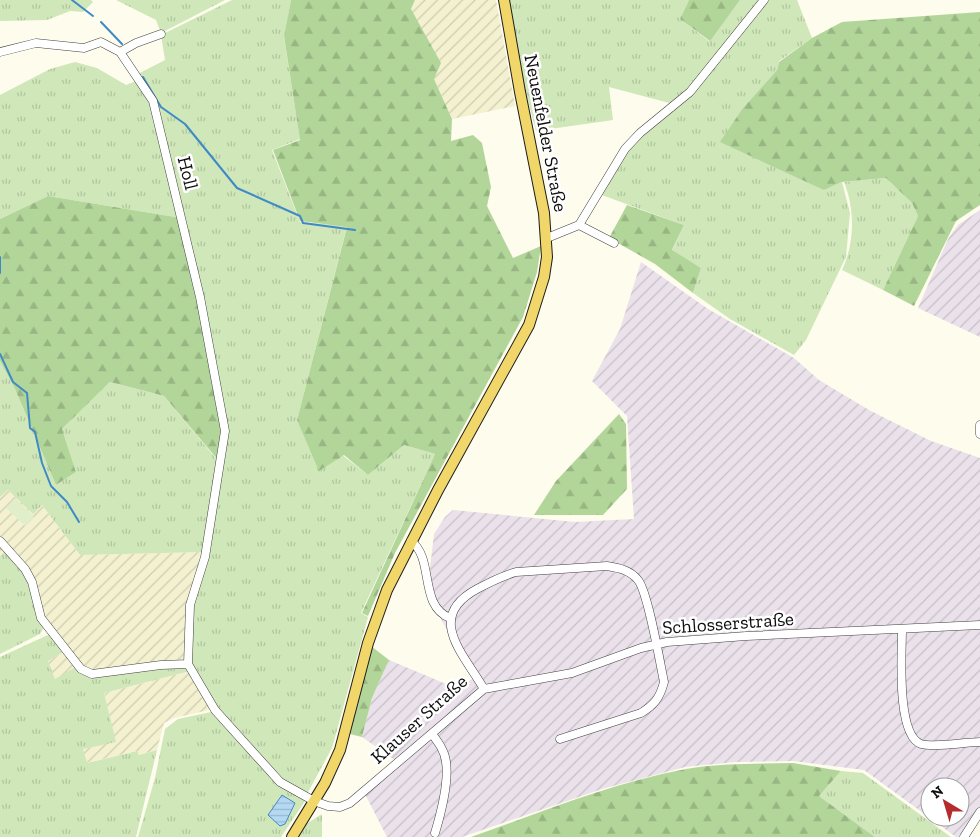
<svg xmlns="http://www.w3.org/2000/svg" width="980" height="837" viewBox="0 0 980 837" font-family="'Zilla Slab',serif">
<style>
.industrial{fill:url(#industrial-furrows);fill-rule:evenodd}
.farmland{fill:url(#farmland-furrows)}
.grass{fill:url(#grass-tufts)}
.forest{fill:url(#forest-firs)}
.pitch{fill:#e0eeca}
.water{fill:url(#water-rules);stroke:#3f8ac6}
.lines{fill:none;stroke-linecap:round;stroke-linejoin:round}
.stream{stroke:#3f8ac6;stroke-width:2}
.minor-casing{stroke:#404040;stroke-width:9}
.major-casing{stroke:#1e1e1e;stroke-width:12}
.minor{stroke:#fff;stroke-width:8}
.major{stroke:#f1d66a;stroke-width:10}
.labels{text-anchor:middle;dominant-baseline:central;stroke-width:5;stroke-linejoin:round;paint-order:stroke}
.street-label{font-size:19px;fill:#0d0d0d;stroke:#fff}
</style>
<defs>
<pattern id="industrial-furrows" width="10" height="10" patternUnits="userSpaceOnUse" patternTransform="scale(1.25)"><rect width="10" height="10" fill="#eae1eb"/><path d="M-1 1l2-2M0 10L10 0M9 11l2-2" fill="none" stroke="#c8c0c8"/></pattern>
<pattern id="farmland-furrows" width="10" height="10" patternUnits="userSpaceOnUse" patternTransform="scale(1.25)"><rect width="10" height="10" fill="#f3f1cf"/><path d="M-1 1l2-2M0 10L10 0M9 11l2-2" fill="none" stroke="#cfcdb1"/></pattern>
<pattern id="grass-tufts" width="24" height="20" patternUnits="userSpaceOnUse" patternTransform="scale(1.25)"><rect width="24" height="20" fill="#cfe7b9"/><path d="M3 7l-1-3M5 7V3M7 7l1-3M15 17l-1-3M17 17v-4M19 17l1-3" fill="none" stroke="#b1c59e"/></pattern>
<pattern id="forest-firs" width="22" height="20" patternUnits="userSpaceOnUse" patternTransform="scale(1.25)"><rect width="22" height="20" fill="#b2d699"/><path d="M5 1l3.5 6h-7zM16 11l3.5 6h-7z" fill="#98b683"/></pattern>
<pattern id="water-rules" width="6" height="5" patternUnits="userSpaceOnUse" patternTransform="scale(1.25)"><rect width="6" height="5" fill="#b5d9f3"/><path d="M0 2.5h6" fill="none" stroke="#9ab9cf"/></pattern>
</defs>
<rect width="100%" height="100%" fill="#fefced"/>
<path class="industrial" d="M980,210V337L918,308L948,239L958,225Z
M641,262L708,309L794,358L819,380L869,410L931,441L980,458V811L962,837H956L864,770L793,761L736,762L685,767L602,789L462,837H387L365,794L399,763L362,737L372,698L389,660L446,684H465L474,678L428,596L425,578L430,568L434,534L445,517L453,510L575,522L634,519L627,416L592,381L620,329ZM930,787H960V817H930Z"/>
<path class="farmland" d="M415,0H496L515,106L452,119L434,79L411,9Z
M8,490L33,513L42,505L80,555L204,552L186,668L179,666L55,679L47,661L64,652L6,551L0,556V497Z
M190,671L209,705V710L174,718L164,723L157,750L138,755L136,751L86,763L83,749L115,741L104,693Z"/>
<path class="grass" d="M0,0H91L93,2L83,12L70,11L47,20L0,21Z
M116,0H225L161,33L156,20Z
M232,0H291L284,37L300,139L272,150L300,222L347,226L297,420L368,475L404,445L435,454L361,613L368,617L332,748L307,794L281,780L217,710L190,664L191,605L223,464L202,298L186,221L156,101L138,74L165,60L161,35Z
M508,0H689L680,19L709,41L740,0H762L697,81L673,104L609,87L613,120L536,131L518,63Z
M767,0H797L812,38L779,61L777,70L743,108L824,190L842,182L850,213L846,257L806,340L794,355L730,319L693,293L701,268L672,251L684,225L599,194L624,153L643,133L684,101Z
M75,62L97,68L126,85L139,80L152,108L181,218L48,196L0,219V95L50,69Z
M886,178L912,203L918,216L883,290L842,270C855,243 855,209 844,182Z
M0,361L15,389L56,485L76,472L62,429L110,382L164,396L218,461L204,552L80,555L42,505L33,514L8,490L0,497Z
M6,550L24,571L45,626L40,634L0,654V556Z
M50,634L65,651L48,661L55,679L74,668L92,676L179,666L190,671L104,693L116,742L83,749L87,763L137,751L139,755L157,750L136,837H0V657Z
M211,712L253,756L303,798L305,801L281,837H138L155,778L165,729L178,719Z
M841,771L863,773L951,837H875L819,796Z
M322,814V837H298L306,824Z"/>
<path class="forest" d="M291,0H415L411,9L441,63L434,79L452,119L451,141L473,135L482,143L491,187L487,206L513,258L541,246L537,272L523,317L395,553L368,616L362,613L435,454L404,445L368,475L344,455L319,471L297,420L347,227L300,221L273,150L300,140L284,36Z
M689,0H740L710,41L680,19Z
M980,12V205L956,221L914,306L883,290L918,216L912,203L886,178L842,182L824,190L720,142L743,108L777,70L779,62L812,38L842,22Z
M48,196L181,218L223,431L218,460L164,396L110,382L62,429L76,472L56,485L15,389L0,361V219Z
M627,205L684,225L672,250L701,268L693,293L655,264L609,238Z
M619,414L626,424L627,489L603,515H534L556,481Z
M371,646L389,660L372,698L362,737L350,734Z
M793,763L841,771L819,796L875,837H471C542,812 611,783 686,769C721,763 758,764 793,763Z"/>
<path class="pitch" d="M15,498L34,517L25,526L6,508Z"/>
<path class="water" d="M282,795L295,803L285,824L280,826L268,815Z"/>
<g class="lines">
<path class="stream" d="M72,0L93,16
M101,22L122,44
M143,77L161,107L185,124L237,188L300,216L303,223L355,230
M0,257V273
M0,354L13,382L27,393L30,428L35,432L42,463L51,486L67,502L79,522"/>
<defs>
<path id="minor" d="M0,52L36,43L84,48L101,42L120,52L153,101L200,297L225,431L205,557L190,605L188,664
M120,52L136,43L161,34
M579,225L614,243
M547,238L579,225L625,149L640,133L690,92L764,0
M980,425V434
M0,541L25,569L32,582L41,618L81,669L92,674L161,665L188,664L215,710L280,782L314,801L328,806L340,807L350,803L484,689L572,673L641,648L667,642L746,636L980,625
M411,541C435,559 418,605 450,618
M902,629C902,652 896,735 921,744C935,748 965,742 980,742
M484,689C463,653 425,617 477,589C490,582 502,576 516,572L607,566C619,568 630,570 638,580C648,592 660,663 664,682C660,698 654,705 641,713L560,739
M432,734C438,742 445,751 446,762C449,782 441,813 435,833
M964,837L980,812"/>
<path id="major" d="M292,837L325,783L340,750L368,643L387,590L438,490L529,325L544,277L547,257L544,213L520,92L504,0"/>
</defs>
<use href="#minor" class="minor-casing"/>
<use href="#major" class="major-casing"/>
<use href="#minor" class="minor"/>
<use href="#major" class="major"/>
</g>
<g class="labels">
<g class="street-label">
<text transform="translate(546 133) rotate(79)">Neuenfelder Straße</text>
<text transform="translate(188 173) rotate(76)">Holl</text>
<text transform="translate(728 623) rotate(-4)">Schlosserstraße</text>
<text transform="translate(419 719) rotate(-42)">Klauser Straße</text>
</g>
</g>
<g transform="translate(945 802) rotate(322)"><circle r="24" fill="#ffffff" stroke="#9e9e9e"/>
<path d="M0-4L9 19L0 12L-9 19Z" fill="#b52c2c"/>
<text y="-8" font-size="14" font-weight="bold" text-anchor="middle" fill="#0d0d0d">N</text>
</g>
</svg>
